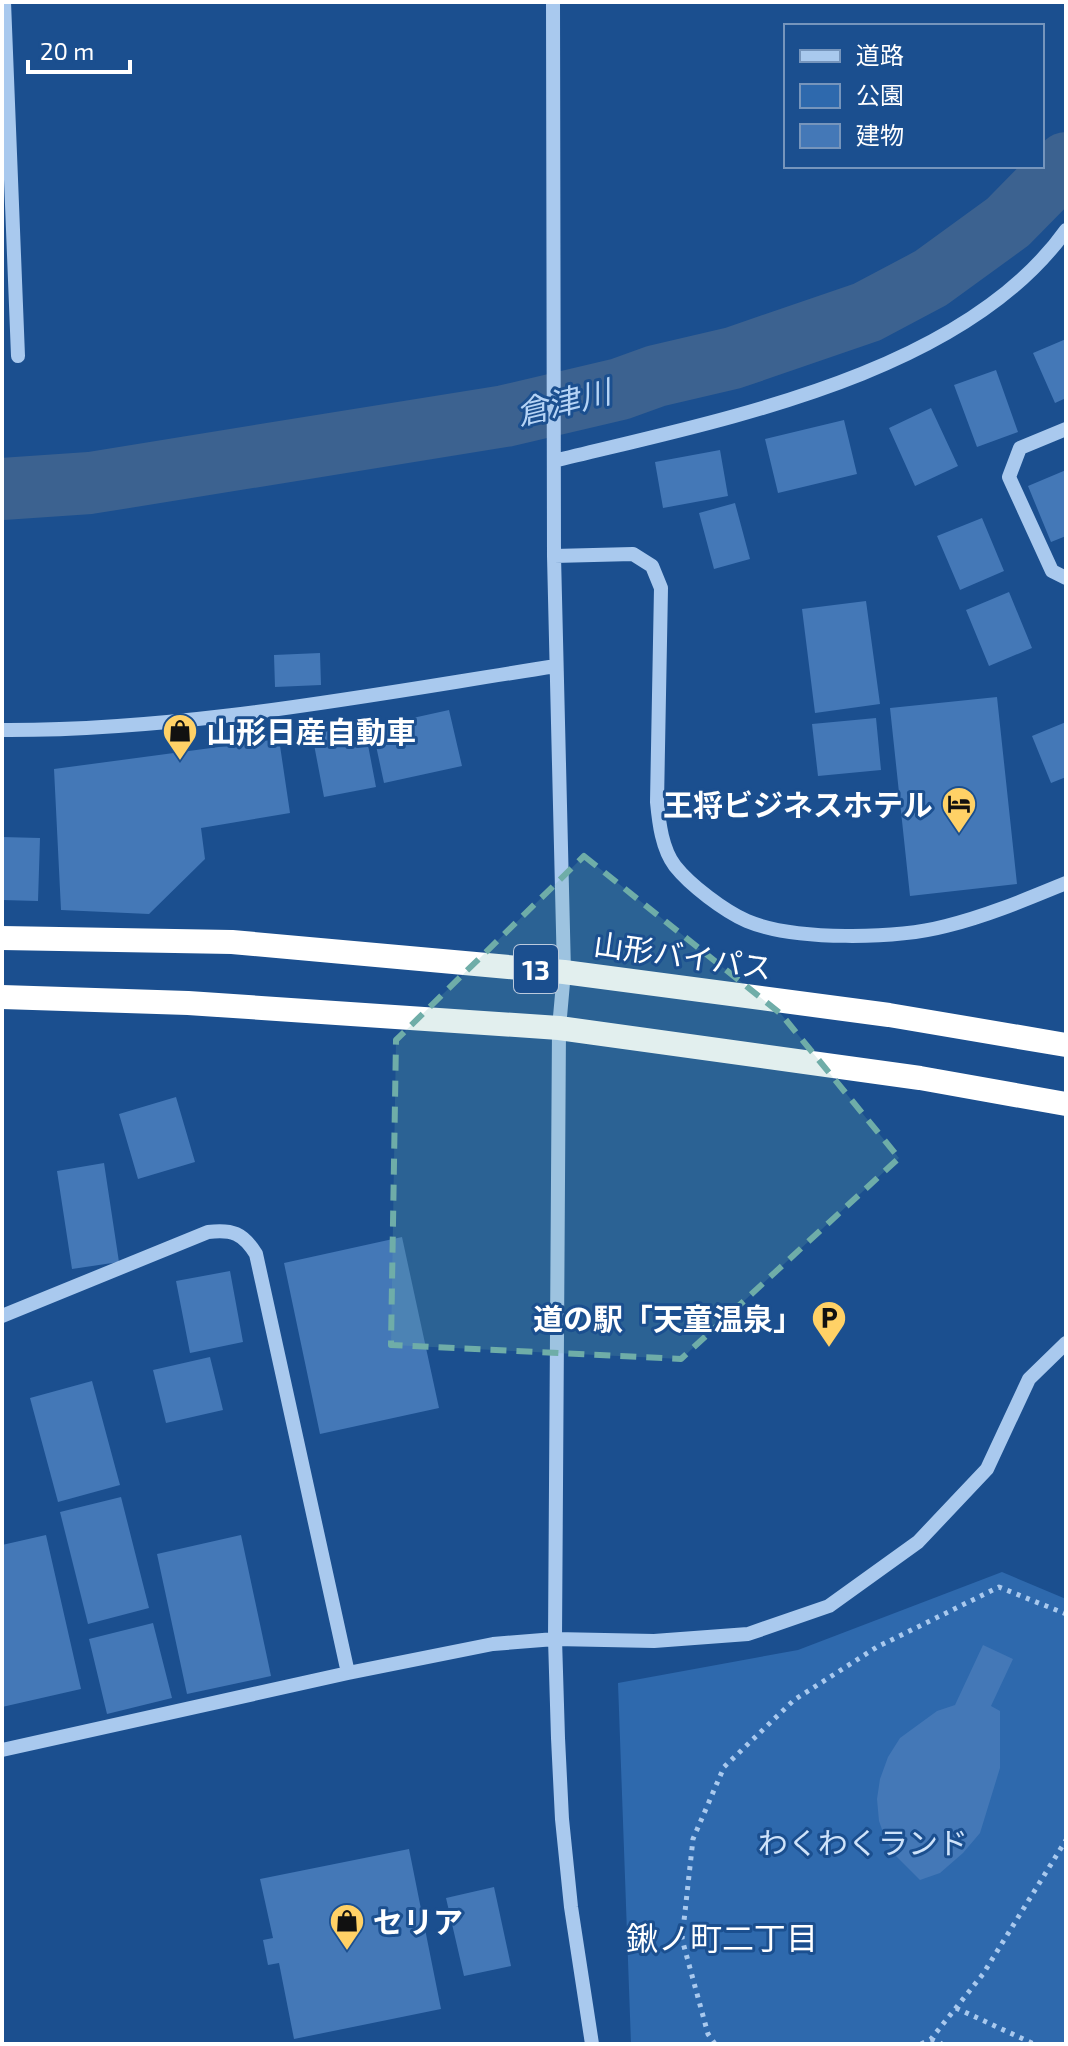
<svg xmlns="http://www.w3.org/2000/svg" width="1068" height="2046" viewBox="0 0 1068 2046" font-family="'Exo 2','Noto Sans JP',sans-serif">
<style>
.green{fill:#2e69ad}
.lines{fill:none;stroke-linecap:round;stroke-linejoin:round}
.river{stroke:#3c6290;stroke-width:62}
.building{fill:#4478b7}
.path{stroke:#a9c9ee;stroke-width:5;stroke-dasharray:4 6;stroke-linecap:butt}
.minor{stroke:#a9c9ee;stroke-width:14}
.highway{stroke:#fff;stroke-width:24}
.marked{fill:#6fada8;fill-opacity:0.2;stroke:#6fada8;stroke-width:6;stroke-dasharray:16 10;stroke-linejoin:round}
.labels{text-anchor:middle;dominant-baseline:central;stroke-width:6;stroke-linejoin:round;paint-order:stroke}
.shield{fill:#1b4f8f;stroke:#bbcadd;stroke-width:2}
.shield-label{font-size:28px;font-weight:bold;fill:#fff}
.poi-label{font-size:30px;font-weight:bold;fill:#fff;stroke:#1b4f8f;text-anchor:start}
.street-label{font-size:30px;fill:#fff;stroke:#1b4f8f}
.park-label{font-size:30px;fill:#cfe3fa;stroke:#1b4f8f}
.water-label{font-size:32px;font-style:italic;fill:#b5d3f5;stroke:#1b4f8f}
.neighbourhood-label{font-size:32px;fill:#fff;stroke:#1b4f8f}
</style>
<rect width="100%" height="100%" fill="#1b4f8f"/>
<path class="green" d="M1002,1572L1066,1599V2044H631L618,1683L798,1650Z"/>
<g class="lines">
<path class="river" d="M2,489L90,483L505,416L620,389L656,376L733,358L867,312L931,278L1008,222L1066,163"/>
</g>
<path class="building" d="M1066,339V398L1055,403L1033,353Z
M996,370L1018,432L977,447L954,385Z
M931,408L958,466L915,486L889,428Z
M844,420L857,474L778,493L765,439Z
M720,450L728,496L663,508L655,462Z
M1066,470V536L1051,542L1028,486Z
M735,503L750,559L714,569L699,513Z
M982,518L1004,571L960,590L937,536Z
M1009,592L1032,648L989,666L966,610Z
M866,601L880,704L815,713L802,609Z
M320,653L321,685L275,687L274,655Z
M997,697L1017,884L910,896L890,708Z
M449,710L462,766L384,783L372,727Z
M876,718L881,770L818,776L812,724Z
M1066,722V777L1051,783L1032,736Z
M364,724L376,787L324,797L312,734Z
M279,739L290,813L201,828L205,859L149,914L61,910L54,769Z
M2,837L40,838L38,901L2,900Z
M176,1097L195,1162L138,1179L119,1114Z
M104,1163L119,1262L72,1269L57,1171Z
M402,1237L439,1408L320,1434L284,1263Z
M230,1271L243,1342L190,1353L176,1281Z
M210,1357L223,1410L166,1423L153,1370Z
M92,1381L120,1485L58,1502L30,1398Z
M121,1497L149,1608L88,1624L60,1512Z
M46,1535L81,1689L2,1707V1545Z
M241,1535L271,1676L187,1694L157,1554Z
M153,1623L172,1698L107,1714L89,1639Z
M983,1645L1013,1659L991,1706L1000,1711V1768L980,1833L963,1853L940,1873L920,1880L895,1855L885,1838L879,1821L877,1799L880,1779L888,1757L900,1738L937,1711L955,1705Z
M409,1849L441,2009L294,2039L279,1963L268,1965L263,1940L273,1938L260,1879Z
M494,1887L511,1966L464,1976L446,1898Z"/>
<g class="lines">
<path class="path" d="M956,2008L1034,2044
M931,2039L942,2044
M715,2044L708,2034L682,1939L693,1839L724,1767L794,1700L877,1647L999,1587L1066,1614
M921,2044L931,2039L983,1974L1066,1840"/>
<path class="minor" d="M4,2L18,356
M553,2L554,556L564,972L559,1028L555,1639L558,1738L562,1819L571,1907L592,2044
M1066,429L1020,448L1009,477L1052,571L1066,578
M554,461C719,420 962,376 1066,230
M554,556L633,554L652,566L661,588L657,802C659,823 662,849 675,866C690,885 724,911 747,921C795,941 896,939 946,926C987,916 1027,899 1066,883
M2,730C187,731 374,694 556,666
M2,1316L208,1232C232,1229 243,1233 256,1254L348,1673
M2,1750L348,1673L493,1644L555,1639L654,1641L748,1634L829,1606L918,1542L987,1469L1029,1379L1066,1343"/>
<path class="highway" d="M2,938L232,942L564,972L889,1015L1066,1045
M2,997L188,1003L559,1028L920,1078L1066,1104"/>
</g>
<path class="marked" d="M584,856L781,1014L899,1158L681,1359L391,1345L396,1040Z"/>
<defs>
<symbol id="shop-pin" viewBox="-11 -11 22 30"><path d="M0 17L-7.5 6A9.5 9.5 0 1 1 7.5 6Z" fill="#ffd166" stroke="#1b4f8f"/><path d="M-5-2.5h2.3a2.7 3.5 0 0 1 5.4 0H5L5.5 6h-11ZM-1.5-2.5h3a1.5 2.3 0 0 0-3 0Z" fill="#111"/></symbol>
<symbol id="hotel-pin" viewBox="-11 -11 22 30"><path d="M0 17L-7.5 6A9.5 9.5 0 1 1 7.5 6Z" fill="#ffd166" stroke="#1b4f8f"/><path d="M-6-4.5h1.5V1H6V5H4.5V3h-9V5H-6ZM-4 0a1.8 1.8 0 1 1 3.6 0ZM.5 0V-2.5h3Q6-2.5 6 0Z" fill="#111"/></symbol>
<symbol id="parking-pin" viewBox="-11 -11 22 30"><path d="M0 17L-7.5 6A9.5 9.5 0 1 1 7.5 6Z" fill="#ffd166" stroke="#1b4f8f"/><path d="M-3.5-5.5H1a3.5 3.5 0 0 1 0 7H-1V5.5H-3.5ZM-1-3.4V-.6H.8a1.4 1.4 0 0 0 0-2.8Z" fill="#111"/></symbol>
</defs>
<g fill-rule="evenodd">
<use href="#shop-pin" x="160" y="711" width="40" height="54"/>
<use href="#hotel-pin" x="939" y="784" width="40" height="54"/>
<use href="#parking-pin" x="809" y="1298" width="40" height="54"/>
<use href="#shop-pin" x="327" y="1901" width="40" height="54"/>
</g>
<g class="labels">
<rect class="shield" x="514" y="945" width="44" height="48" rx="6"/>
<g class="shield-label">
<text x="536" y="969">13</text>
</g>
<g class="poi-label">
<text x="206" y="731">山形日産自動車</text>
<text x="933" y="804" text-anchor="end">王将ビジネスホテル</text>
<text x="803" y="1318" text-anchor="end">道の駅「天童温泉」</text>
<text x="373" y="1921">セリア</text>
</g>
<g class="street-label">
<text transform="translate(683 955) rotate(8)">山形バイパス</text>
</g>
<g class="park-label">
<text x="863" y="1842">わくわくランド</text>
</g>
<g class="water-label">
<text transform="translate(563 401) rotate(-14)">倉津川</text>
</g>
<g class="neighbourhood-label">
<text x="722" y="1937">鍬ノ町二丁目</text>
</g>
</g>
<rect width="1068" height="2046" fill="none" stroke="#ffffff" stroke-width="8"/>
<rect x="784" y="24" width="260" height="144" fill="#1b4f8f" stroke="#7695bc" stroke-width="2"/>
<rect x="800" y="50" width="40" height="12" fill="#a9c9ee" stroke="#7695bc" stroke-width="2"/>
<text x="856" y="64" font-size="24" fill="#ffffff">道路</text>
<rect x="800" y="84" width="40" height="24" fill="#2e69ad" stroke="#7695bc" stroke-width="2"/>
<text x="856" y="104" font-size="24" fill="#ffffff">公園</text>
<rect x="800" y="124" width="40" height="24" fill="#4478b7" stroke="#7695bc" stroke-width="2"/>
<text x="856" y="144" font-size="24" fill="#ffffff">建物</text>
<path d="M28 60v12h102v-12" fill="none" stroke="#ffffff" stroke-width="4"/>
<text x="40" y="60" font-size="24" fill="#ffffff" stroke="#1b4f8f" stroke-width="6" paint-order="stroke">20 m</text>
</svg>
